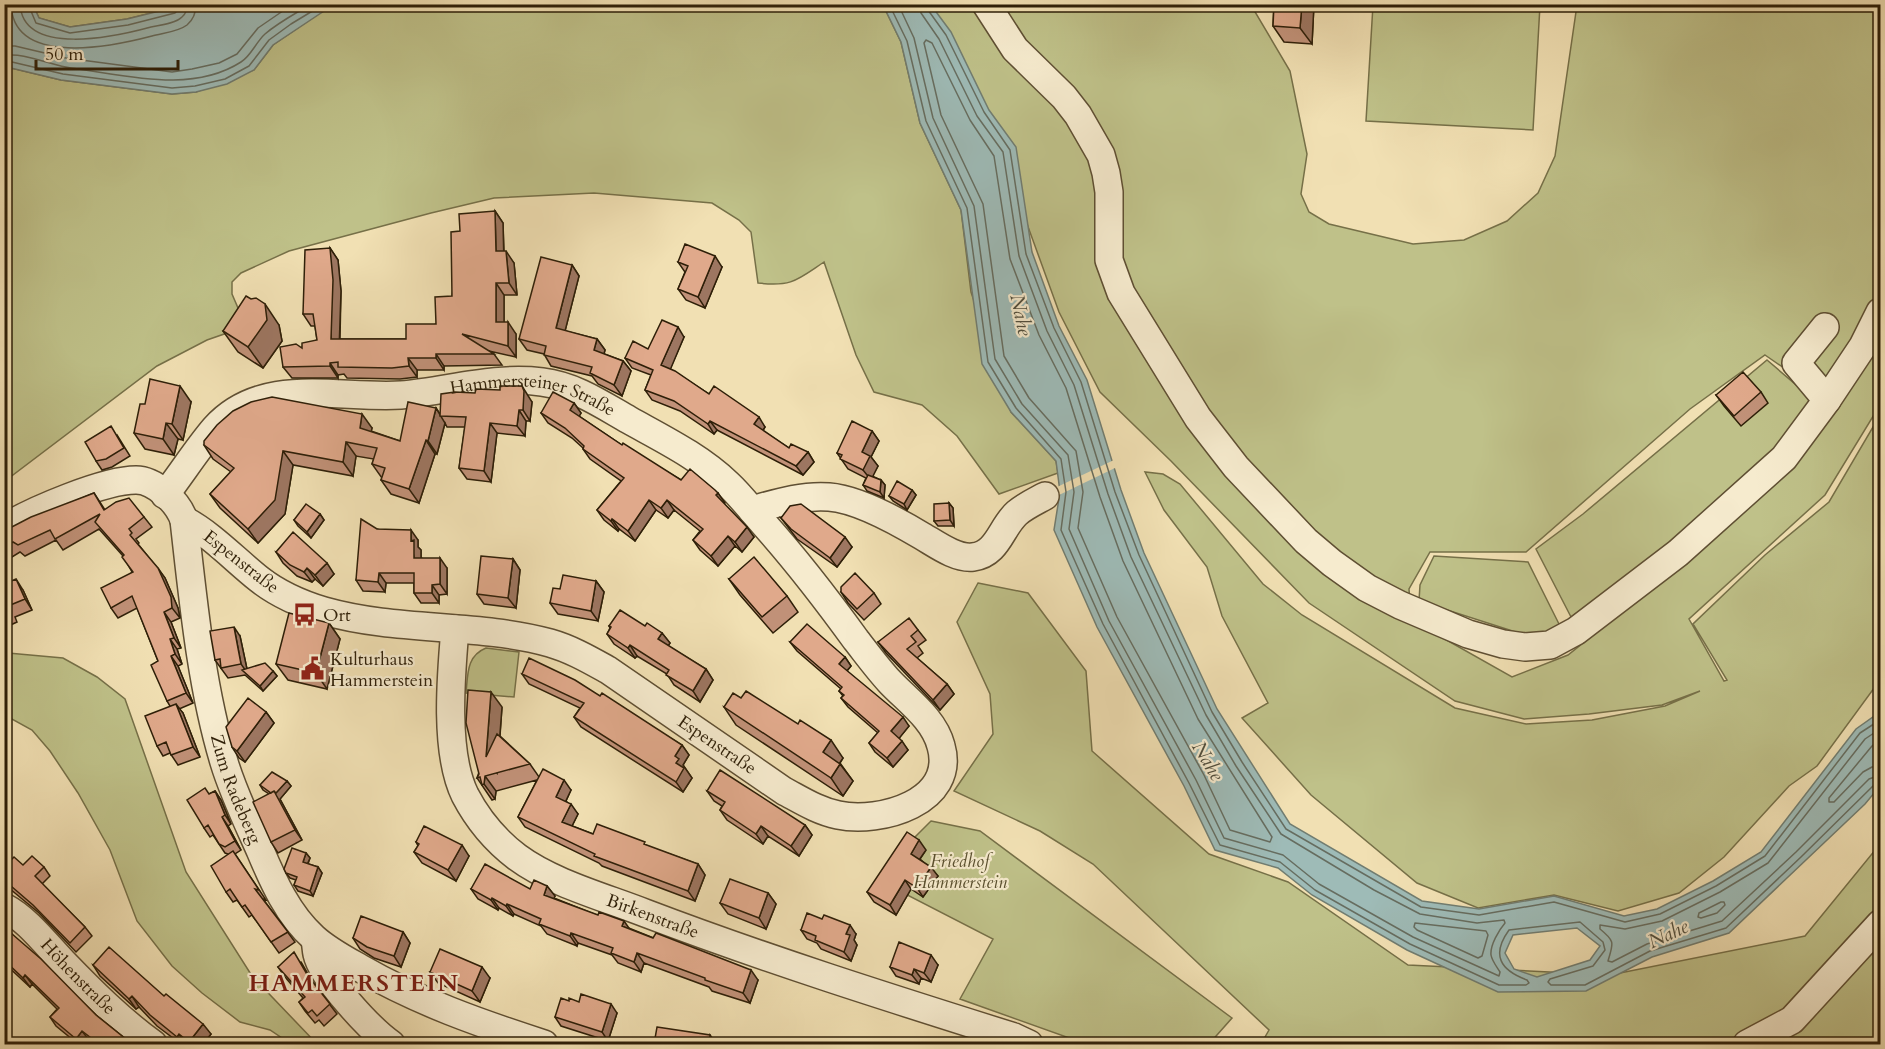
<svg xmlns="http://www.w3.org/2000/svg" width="1885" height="1049" viewBox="0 0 1885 1049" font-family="Cardo,serif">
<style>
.green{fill:#bfc189;stroke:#767048;stroke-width:1.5;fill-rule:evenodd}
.water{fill:#9ebbb7;stroke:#717d71;stroke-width:1.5;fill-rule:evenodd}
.pier{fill:#f1e0b3}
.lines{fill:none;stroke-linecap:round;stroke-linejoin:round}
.shore{stroke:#666d60;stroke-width:1.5}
.minor-casing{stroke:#5f4f33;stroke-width:30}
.minor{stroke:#f6ebce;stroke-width:27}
.wall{fill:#c19178;stroke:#2e1f08;stroke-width:1.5}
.shaded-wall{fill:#9d7661;stroke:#2e1f08;stroke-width:1.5}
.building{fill:#e0a98b;stroke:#2e1f08;stroke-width:1.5}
.labels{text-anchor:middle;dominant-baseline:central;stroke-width:4.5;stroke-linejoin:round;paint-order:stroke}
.street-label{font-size:18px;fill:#2e1f08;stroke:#f6ebce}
.poi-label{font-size:18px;fill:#2e1f08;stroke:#f6ebce;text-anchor:start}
.park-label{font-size:18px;font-style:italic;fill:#5a502f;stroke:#f6ebce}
.water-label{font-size:20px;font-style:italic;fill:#504e3d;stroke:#f6ebce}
.district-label{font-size:24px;font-weight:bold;letter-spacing:1.5px;fill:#7a1f14;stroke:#f6ebce}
</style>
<rect width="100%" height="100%" fill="#f1e0b3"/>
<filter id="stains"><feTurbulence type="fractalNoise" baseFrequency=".00333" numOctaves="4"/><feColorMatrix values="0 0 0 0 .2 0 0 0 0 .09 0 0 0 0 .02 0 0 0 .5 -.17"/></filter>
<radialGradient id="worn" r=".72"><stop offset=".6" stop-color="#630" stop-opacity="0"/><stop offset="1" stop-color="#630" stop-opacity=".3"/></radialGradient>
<path class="green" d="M333,4L883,5L901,42L920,123L961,210L971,292L1011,412L1056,461L1058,473L999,494L957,436L922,405L874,392L856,355L824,262C797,280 792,287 758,283L751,232L739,220L712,203L594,193L494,198L431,213L289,251L241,273L232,282V294L241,315L227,333L207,340L157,366L5,481V71L11,68L61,80L172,94L196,92L254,70L273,45Z
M33,5H184L127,19L70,27L39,18Z
M929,5H1251L1290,71L1307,154L1301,194L1309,212L1329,224L1413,244L1464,240L1507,221L1538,193L1555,156L1577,5H1880V405L1825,495L1689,619L1724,681L1727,680L1693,624L1765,555L1829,502L1880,415V680L1817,766L1789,786L1724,857L1679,893L1618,911L1554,895L1478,908L1417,883L1311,795L1242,718L1268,703L1222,616L1207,567L1164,510L1145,472L1163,474L1180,484L1263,584L1302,615L1455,708L1526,724L1592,720L1665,706L1700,691L1662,705L1589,714L1524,719L1455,701L1309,603L1171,461L1100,392L1059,312L982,100ZM1765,355L1835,403L1623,611L1568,655L1512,677L1411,620L1409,589L1430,552H1526L1690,409Z
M1373,5H1540L1533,130L1366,121Z
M1767,360L1815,401L1772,455L1668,549L1571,617L1536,549L1583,514Z
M1434,556L1528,562L1563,632L1525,635L1419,601L1420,585Z
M978,583L1028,593L1086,671L1092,751L1209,854L1288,882L1408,965L1610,975L1805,936L1880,844V1044H1261L1269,1030L1093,864L1040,831L954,791L993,734L990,694L957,622Z
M486,648L519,652L514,697L466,693C468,675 466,656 486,648Z
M8,653L63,658L97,677L125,699L186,872L252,976L317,1044H291L270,1030L240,1022L202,993L172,966L137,921L110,850L78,793L50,751L32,730L12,719L5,721V654Z
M931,821L980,831L1232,1018L1209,1044H1086L960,999L993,939L882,882L913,839Z"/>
<path class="water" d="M10,4L33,5L39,18L70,27L127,19L184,5H333L273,45L254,70L227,84L196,92L172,94L61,80L11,68L5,71V7Z
M883,5H931L951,32L989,110L1016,147L1032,252L1059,326L1087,380L1121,490L1144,553L1217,709L1290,824L1422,901L1479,909L1554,896L1624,916L1657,909L1713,881L1761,852L1856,729L1880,712V786L1865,804L1729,933L1652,957L1586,991L1498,992L1407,950L1312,895L1278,868L1215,850L1184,786L1097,627L1054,530L1060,492L1056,461L1011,412L982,364L961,210L920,123L901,42ZM1577,928L1600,946L1590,960L1537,977L1514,969L1505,953L1513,935Z"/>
<path class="pier" d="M1114,460L1117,467L1057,496V487Z"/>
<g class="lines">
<path class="shore" d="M11,4C13,68 114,46 152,36C163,33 178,32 187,25C193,20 196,12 196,4
M20,4C23,58 118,36 151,27C160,25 175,24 182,17C186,14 187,10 187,4
M28,4L36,23L70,33L128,25L175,13L179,9V4
M889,4L907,41L926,121L967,208L988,362L1016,408L1061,459L1066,492L1061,530L1103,624L1189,783L1220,845L1280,862L1315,890L1410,944L1499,985H1526L1529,983L1527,980C1500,970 1491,955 1509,930L1580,922L1603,942L1605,950L1593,966L1550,979L1548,982L1551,985H1585L1650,951L1726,928L1801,857L1874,785L1880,783
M898,4L914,38L933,118L974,206L995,359L1022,404L1068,455L1074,492L1069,529L1109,621L1196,780L1224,838L1283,855L1319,884L1413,937L1499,976L1500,972C1497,967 1492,961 1491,955C1490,945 1499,930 1505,923L1504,920L1477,923L1420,914L1374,890L1281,834L1236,766L1206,715L1131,557L1108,494L1074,385L1047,331L1019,256L1003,152L977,116L939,39L921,13L919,4
M927,4L928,10L946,35L984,112L1010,150L1026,254L1054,328L1081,382L1115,492L1139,555L1212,712L1242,762L1286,829L1421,907L1479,915L1554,902L1625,922L1660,914L1716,886L1765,856L1860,733L1880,720
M926,40L932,43L970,120L994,156L1010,259L1039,335L1066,388L1100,497L1123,561L1198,719L1272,837L1270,842L1230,830L1204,775L1117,617L1078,528L1083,492L1076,451L1029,398L1004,356L983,204L941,115L924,43Z
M4,46H15L66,58L172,72L192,69L219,63L237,54L258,28L293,4
M4,56C21,51 53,66 71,68C126,75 191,94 241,62C251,56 256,42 265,34C279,22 295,14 311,4
M4,64L12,62L63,74L172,88L195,86L225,79L249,66L269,40L291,24L324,4
M1880,729L1865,739L1768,863L1720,892L1662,921L1625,929L1600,925V929C1616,942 1613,943 1608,961L1612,962L1647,944L1722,921L1796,852L1869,779L1880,775
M1880,739L1872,746L1829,798V802H1834L1863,772L1872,767L1880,766
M1721,902H1724L1725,905L1717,913L1701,918L1698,917L1699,913Z
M1415,923L1486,931L1488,935L1482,956L1478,958L1417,930L1414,927Z"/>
<defs>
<g id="minor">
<path d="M986,4L1015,49L1064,97L1078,115L1101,155L1106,173L1109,192V260L1121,293L1198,418L1236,467L1306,541L1332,563L1367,588L1400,605L1468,634L1503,644L1525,647L1550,645L1576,631L1678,553L1784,458L1827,400L1863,346L1880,312"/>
<path d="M1825,327L1796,363L1827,400"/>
<path id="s1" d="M165,495C182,473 197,449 215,428C263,375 338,399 401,395C448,391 494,376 542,382C575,386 601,404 629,420C663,439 700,457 728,484C741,496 752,511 764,524C797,561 827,600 856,640C867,654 878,669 890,682C908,701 934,719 941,746C957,802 880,824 838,815C818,811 801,800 784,791L608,670C590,660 571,649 550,643C477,623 398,632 324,611C301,604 278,594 259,579C234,559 212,535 184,520"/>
<path d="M752,510C777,503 802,495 829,497C857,499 897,521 922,536C936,544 956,559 973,557C998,554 1001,527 1017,513C1025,506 1036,501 1045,496"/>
<path id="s2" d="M4,528C31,511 104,480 136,480C155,480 178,502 184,520C193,599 201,686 224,762C233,792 247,821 260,850C273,881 288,915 314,938C327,950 344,959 360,968C419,1002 479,1023 544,1044"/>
<path id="s3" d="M455,629C451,675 444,752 465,795C477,818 496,841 517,857C552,883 604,897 645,913C766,959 890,998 1014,1037L1029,1044"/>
<path id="s4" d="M4,907C27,919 45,943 63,962C91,991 120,1020 153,1044"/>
<path d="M315,940C316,944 316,950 317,954C322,978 371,1030 391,1044"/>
<path d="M1747,1044L1792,1020L1880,924"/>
</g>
</defs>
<use href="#minor" class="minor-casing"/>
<use href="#minor" class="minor"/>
</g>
<path class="wall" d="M1274,4H1314L1312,44L1284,42L1273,26Z
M495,211L503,223L504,251L514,263L517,295H504V322L516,334V357L489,351L494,354L502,365L444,366V370H417V377L400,379L347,378L344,374L338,375V378H292L283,367L302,348L317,340L315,326H311L303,314L330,248L338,260L341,291L340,339H406L436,324L452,296L460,231Z
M678,262L722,267L705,308L686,300L678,289L685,272Z
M572,265L579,276L565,331L597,339L605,350L604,354L623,361L631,371L622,396L598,384L592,376L551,366L544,354L527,350L519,339Z
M279,325L282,341L263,368L238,352L223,331Z
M684,337L670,369L709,394L765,427L763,431L789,448L808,452L814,462L803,475L717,430L714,434L680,411L652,400L645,390L651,375L632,368L625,358L648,349Z
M1761,392L1768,403L1741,426L1724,406L1716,395Z
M191,402L183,440L178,439L174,455L145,449L134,433Z
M532,402L530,421H526L525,436L497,433L491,482L467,479L459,468L465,427H447L445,423L437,454H435L419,503L391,494L381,480L382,478L372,464L374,459L356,456L353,476L293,465L285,514L258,543L220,508L210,494L231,472L213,459L204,445L372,428L371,431L400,441L436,408L440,414Z
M574,403L581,413L579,416L622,445L681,480L718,493L724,504L754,537L742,552L735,546L718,566L700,550L693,540L700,531L674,510L668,518L656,510L635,541L619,529L618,531L604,520L597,510L621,481L590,459L583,449V448L572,438L548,423L541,413Z
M872,431L879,441L871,457L878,466L872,476L881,480L885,485L884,498L867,491L863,485L866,478L848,469L837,453Z
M117,435L130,456L112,467L102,470L96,461Z
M912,490L916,495L907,510L893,501L889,496Z
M94,493L105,510L144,517L152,527L136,539L139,543L138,544L165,578L178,608L180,618L171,622L181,648L177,649L182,664L178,666L193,703L179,709L183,713L200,757L178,765L170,753L163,756L157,746L170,706L167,701L158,661L137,608L118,618L111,608L132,572L123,556L99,529L63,550L56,540L25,556L20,552L4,562V531Z
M949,503L953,508L954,526H938L934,521Z
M320,514L324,520L311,538L298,526L294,520Z
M781,518L852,547L837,567L797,539Z
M377,529L418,540V547L421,550V558L447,568V594L439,595V603H421L414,593V583H386L385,592L363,591L356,580Z
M276,552L334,574L323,586L315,579L312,582L297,576L283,563Z
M513,559L520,570L516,608L484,604L477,594Z
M729,579L787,596L798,612L773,633L740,595Z
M596,581L604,592L598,621L558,614L550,603L560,589Z
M4,584L23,590L32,610L15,617L17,622L4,628Z
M841,592L874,593L881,604L864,620L848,603Z
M329,623L340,639L327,689L288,680L276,664Z
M609,626H645L662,633L670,643L668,646L706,669L713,680L700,702L674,685L667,674L637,656L635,658L614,644L607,634L610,628Z
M918,630L926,640L918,646L923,653L917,658L947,684L954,694L940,710L886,653L878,642Z
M240,636L247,669L273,671L277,676L263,691L245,675L228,678L215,660Z
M790,642L845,657L851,666L847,671L909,726L899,738L908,750L893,767L875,752L869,743L878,733L848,707L841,698L843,696L839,691L841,689L797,651Z
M522,674L600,696L682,745L689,755L683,765L692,778L683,792L581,727L574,717L580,708L529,684Z
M502,707L500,736L530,764L539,777L571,790L566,801L578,814L572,826L593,834L647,846L698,864L705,875L695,901L602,866L599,863L525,827L518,817L537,780L496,791L495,799L492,800L477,778Z
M724,707L843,758L840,763L853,781L843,796L736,725Z
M266,712L274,723L245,762L239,758L232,747Z
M287,781L291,786L280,799L302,840L278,853L271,842L269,794L263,790L260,785Z
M215,791L221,800L231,824L228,826L241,850L235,854L266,900L263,899L295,942L279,953L252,915L249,917L237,900L233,902L226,892L228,854L225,853L213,835L210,837L204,828L209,794Z
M707,791L805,825L812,835L799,856L768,836L763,844L727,820L720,810L722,806L714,801Z
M416,842L469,856L456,881L422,863L414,852L418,846Z
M926,850L920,859L938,876L923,897L911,889L896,915L874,902L867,892Z
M306,853L310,858L308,864L318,867L322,873L313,896L298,891L294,885L296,880L290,878L286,873Z
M23,865L44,867L50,876L42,884L85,927L92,936L76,952L39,913L4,884V867Z
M547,886L555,896L554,898L758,980L750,1003L712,991L709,987L644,963L641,972L618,963L612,955L578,943L577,946L547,934L541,926L514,914L513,916L499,908L498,910L478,899L471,889H530Z
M768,893L776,904L766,929L728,914L720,903Z
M4,927L96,1015L132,1044H94L89,1040L85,1044H78L56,1026L50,1017L57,1009L32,984L30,987L4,963Z
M801,930L856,934L854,940L857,945L851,961L821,949L817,943L807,939Z
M403,932L410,943L401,967L374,958L360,949L353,938Z
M301,962L312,981L337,1014L324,1026L319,1020L315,1023L305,1011L299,1002L303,998L285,977L278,967Z
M93,965L164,996L211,1034L203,1044H181L157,1026L139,1007L136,1009L100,976Z
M938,965L931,982L921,978L919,984L896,976L890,967Z
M430,972L490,978L480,1002L438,983Z
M569,1001L617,1013L608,1041L561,1026L555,1017Z"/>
<path class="shaded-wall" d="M1302,4H1314L1312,44L1300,28Z
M495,211L503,223L504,263L496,251Z
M330,248L338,260L341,291L339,351L331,339Z
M506,251L514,263L517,295L509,283Z
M715,256L722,267L705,308L698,297Z
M572,265L579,276L563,339L556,328Z
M496,283L504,295V334L496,322Z
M265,304L279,325L282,341L263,368L248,347Z
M508,322L516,334V357L508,346Z
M678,327L684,337L668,375L661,365Z
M597,339L605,350L602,361L594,350Z
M436,354L444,366V370L436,358Z
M408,358L417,370V377L409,366Z
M623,361L631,371L622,396L614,385Z
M330,363L338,375V378L330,366Z
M180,386L191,402L183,440L172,424Z
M522,386L532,402L530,421L523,410Z
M574,403L581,413L577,420L570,410Z
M436,408L445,423L437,454L428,441Z
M519,410L526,421L525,436L517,426Z
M362,414L372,428L369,442L360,428Z
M759,417L765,427L760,434L754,424Z
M710,421L717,430L714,434L708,424Z
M166,423L178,439L174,455L163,439Z
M490,423L497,433L491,482L484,471Z
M872,431L879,441L871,457L878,466L871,480L863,470L862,452Z
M426,440L435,454L419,503L409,489Z
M346,442L356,456L353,476L343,462Z
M283,451L293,465L285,514L258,543L248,529Z
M808,452L814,462L803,475L796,466Z
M881,480L885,485L884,498L880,492Z
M912,490L916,495L907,510L904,504Z
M718,493L725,503L723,505L716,495Z
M649,500L656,510L635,541L628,531Z
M667,500L674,510L668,518L661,508Z
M949,503L953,508L954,526L950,520Z
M320,514L324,520L311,538L307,532Z
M612,519L619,529L618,531L611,521Z
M747,527L754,537L742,552L735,542Z
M411,530L418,540V547L421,550V568L414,558L411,541Z
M728,536L735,546L718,566L711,556Z
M845,537L852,547L837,567L830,558Z
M440,558L447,568V594L440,584Z
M513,559L520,570L516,608L508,598Z
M327,563L334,574L323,586L315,575Z
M158,568L165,578L178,608L180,618L172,608Z
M307,568L315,579L312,582L304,572Z
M379,573L386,583L385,592L378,582Z
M16,579L23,590L32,610L25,599Z
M596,581L604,592L598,621L591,611Z
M432,585L439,595V603L432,593Z
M164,612L171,622L181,648L174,638Z
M329,623L340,639L327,689L316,673Z
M234,627L240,636L248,674L241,664Z
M662,633L670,643L665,650L658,639Z
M170,639L177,649L182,664L175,654Z
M630,645L637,656L635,658L628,648Z
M171,656L178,666L193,703L186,693Z
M845,657L851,666L845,673L839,664Z
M706,669L713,680L700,702L693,691Z
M273,671L277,676L263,691L260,686Z
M947,684L954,694L940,710L933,700Z
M491,692L502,707L497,773L486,757Z
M176,704L183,713L200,757L193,747Z
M266,712L274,723L245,762L237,751Z
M903,717L909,726L897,741L891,731Z
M831,740L843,758L835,770L823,752Z
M902,741L908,750L893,767L887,758Z
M682,745L689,755L683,765L692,778L683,792L676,782V763L675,756Z
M840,764L853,781L843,796L831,778Z
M485,776L496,791L495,799L484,784Z
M564,780L571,790L563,807L556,797Z
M287,781L291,786L280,799L302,840L295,830L274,795Z
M215,791L221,800L231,824L225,815Z
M571,804L578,814L569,832L562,822Z
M222,817L228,826L241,850L235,841Z
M805,825L812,835L799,856L791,846Z
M761,826L768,836L763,844L756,834Z
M919,840L926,850L917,863L911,854Z
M462,845L469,856L456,881L448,870Z
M306,853L310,858L306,867L303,862Z
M698,864L705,875L695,901L688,891Z
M318,867L322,873L313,896L310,891Z
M931,867L938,876L923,897L917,888Z
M905,880L911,889L896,915L890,905Z
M547,886L555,896L551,905L544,895Z
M768,893L776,904L766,929L759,918Z
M492,898L499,908L498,910L491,900Z
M507,904L514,914L513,916L506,906Z
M624,921L631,931L622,926Z
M850,925L856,934L854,940L857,945L851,961L844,952L846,934Z
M403,932L410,943L401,967L394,956Z
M571,933L578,943L577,946L570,936Z
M637,953L644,963L641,972L634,962Z
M931,955L938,965L931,982L924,973Z
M482,967L490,978L480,1002L472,991Z
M914,969L921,978L919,984L912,975Z
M751,970L758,980L750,1003L743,993Z
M25,975L32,984L30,987L23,978Z
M132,996L139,1007L136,1009L129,999Z
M611,1004L617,1013L608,1041L602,1032Z
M203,1024L211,1034L203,1044H191L189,1042Z
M82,1031L89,1040L85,1044H80L76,1039Z
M179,1034L186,1044H183L177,1037Z
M710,1035L717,1044H709Z"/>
<path class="building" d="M1274,4H1302L1300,28L1273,26Z
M495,211L496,251H506L509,283H496V322H508V346L462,334L494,354H436V358H408L409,366L392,368L338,367V362L330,363V366L283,367L280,347L296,344L302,348V343L317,340L313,314H303L305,250L330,248L333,280L331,339H406V324H436L435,297L452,296L451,232L460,231L459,214Z
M685,244L715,256L698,297L678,289L688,266L678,262Z
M541,257L572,265L556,328L597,339L594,350L623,361L614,385L590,373L592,367L544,355L546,346L519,339Z
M246,296L251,299L256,298L265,304L267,320L248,347L223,331Z
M662,320L678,327L661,365L675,371L709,394L714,386L759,417L754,424L789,448L791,444L808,452L796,466L710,421L708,424L674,401L645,390L653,370L625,358L633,341L648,349Z
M1743,372L1761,392L1734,416L1716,395Z
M150,379L180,386L172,424L166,423L163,439L134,433L140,404H145Z
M500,386H522L524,391L523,410H519L517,426L490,423L484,471L459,468L466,417L440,416L441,394L455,392L475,393L476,389L500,390Z
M553,392L574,403L570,410L622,445L623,443L681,480L690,469L715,490L718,493L716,495L747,527L735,542L728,536L711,556L693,540L703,529L667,500L661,508L649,500L628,531L612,519L611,521L597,510L624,478L583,449L584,446L565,428L541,413Z
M272,397L362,414L360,428L400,441L408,402L436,408L428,441L426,440L409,489L381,480L385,468L372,464L377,448L346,442L343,462L283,451L275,500L248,529L210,494L234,468L204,445V441L217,425L233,411L251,402Z
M852,421L872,431L862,452L870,456L863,470L840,459L842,455L837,453Z
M111,426L124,448L106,459L96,461L85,442Z
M868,475L881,480L880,492L863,485Z
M897,481L912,490L904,504L889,496Z
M94,493L104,510L116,502L129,498L144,517L129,529L132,533L130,535L158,568L171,597L172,608L164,612L174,638L170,639L175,654L171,656L186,693L167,701L151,665L158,661L132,596L111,608L101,588L133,572L122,557L124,555L95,522L100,514L55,539L50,530L18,545L13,542L4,548V531L31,517Z
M949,503L950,520L934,521V504Z
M306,504L320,514L307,532L294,520Z
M801,504L845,537L830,558L791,529L781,518L790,506Z
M361,519L377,529L411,530V541L414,540V558H440V584L432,585V593H414V573H379L378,582L356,580Z
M293,532L327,563L315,575L307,568L304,572L290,565L276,552Z
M481,556L513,559L508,598L477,594Z
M754,557L787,596L762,617L729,579Z
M855,573L874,593L857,609L841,592V587Z
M563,575L596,581L591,611L550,603L553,588L560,589Z
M16,579L25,599L8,606L10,611L4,613V584Z
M620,610L645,626L647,623L662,633L658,639L706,669L693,691L666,675L669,670L630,645L628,648L607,634L611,627L609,626Z
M289,613L329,623L316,673L276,664Z
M909,618L918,630L911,636L916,642L907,649L947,684L933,700L878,642Z
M807,624L845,657L839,664L903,717L891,731L902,741L887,758L869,743L879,731L841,698L844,695L839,691L842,687L790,642Z
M234,627L241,664L221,668L220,659L215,660L210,631Z
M529,658L575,680L600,696L602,693L682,745L675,756L679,759L676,763L684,768L676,782L574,717L584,703L522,674Z
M265,663L273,671L260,686L242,670Z
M468,690L491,692L486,757L497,734L530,764L485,776L484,784L482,785L480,777L477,778L479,774L466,723Z
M746,691L798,724L800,720L831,740L823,752L840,764L831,778L724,707L733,693L741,698Z
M248,698L266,712L237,751L232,747L226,727Z
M176,704L193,747L171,755L166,742L157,746L145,716Z
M543,769L564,780L556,797L571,804L562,822L593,834L597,824L645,842L644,844L698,864L688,891L594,856L595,854L518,817Z
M720,770L805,825L791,846L761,826L756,834L720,810L725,802L707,791Z
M272,772L287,781L276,793L274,791L271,793L260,785Z
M205,788L209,794L215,791L225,815L222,817L235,841L225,847L219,844L208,825L204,828L187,800Z
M274,791L295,830L271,842L253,802Z
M424,826L462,845L448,870L414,852L419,844L416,842Z
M907,832L919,840L911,854L931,867L917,888L905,880L890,905L867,892Z
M292,848L306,853L303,862L318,867L310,891L294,885L297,877L286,873L284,869Z
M233,851L259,890L255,889L288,932L271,942L245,905L242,907L230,889L226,892L211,866Z
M32,856L44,867L35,876L85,927L70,943L33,905L4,880V867L14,857L23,865Z
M485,864L530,889L534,880L547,886L544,895L598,915L599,912L624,921L622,926L653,938L656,933L751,970L743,993L705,980V978L637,953L634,962L611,953L613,948L571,933L570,936L539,924L541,919L507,904L506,906L492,898L491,900L471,889Z
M730,879L768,893L759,918L720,903Z
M807,913L822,919L824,915L850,925L846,934L850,935L844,952L815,940L816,936L801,930Z
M361,916L403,932L394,956L367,947L353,938Z
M4,927L41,959L96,1015L132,1044H110L105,1041L102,1044H99L82,1031L76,1039L50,1017L59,1008L25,975L23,978L4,960Z
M899,942L931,955L924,973L914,969L912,975L890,967Z
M109,947L164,996L166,994L203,1024L189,1042L179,1034L177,1037L150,1015L132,996L129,999L93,965Z
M440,949L482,967L472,991L430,972Z
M294,952L308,976L330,1004L317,1016L312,1010L308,1013L299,1002L305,997L278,967Z
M581,994L611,1004L602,1032L555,1017L561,998L569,1001V998L579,1002Z
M657,1027L710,1035L709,1044H654Z"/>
<defs>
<symbol id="bus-bare" viewBox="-9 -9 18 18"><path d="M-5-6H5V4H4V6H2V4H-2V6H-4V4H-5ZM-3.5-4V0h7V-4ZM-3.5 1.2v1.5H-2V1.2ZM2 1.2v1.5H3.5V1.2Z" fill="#8f2418" stroke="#f6ebce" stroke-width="2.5" paint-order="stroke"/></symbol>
<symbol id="civic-bare" viewBox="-9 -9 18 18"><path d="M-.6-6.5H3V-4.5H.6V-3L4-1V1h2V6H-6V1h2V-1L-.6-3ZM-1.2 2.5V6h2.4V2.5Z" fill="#8f2418" stroke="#f6ebce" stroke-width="2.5" paint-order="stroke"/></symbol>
</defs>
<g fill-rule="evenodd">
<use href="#bus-bare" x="288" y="598" width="33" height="33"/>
<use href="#civic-bare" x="296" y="652" width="33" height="33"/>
</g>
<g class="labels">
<g class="street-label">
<text stroke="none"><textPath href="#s1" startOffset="414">Hammersteiner Straße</textPath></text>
<text transform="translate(241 562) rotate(38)">Espenstraße</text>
<text transform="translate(717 745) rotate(34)">Espenstraße</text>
<text stroke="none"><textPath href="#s2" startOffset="482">Zum Radeberg</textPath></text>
<text stroke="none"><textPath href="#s3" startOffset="398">Birkenstraße</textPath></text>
<text stroke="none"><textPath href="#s4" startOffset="102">Höhenstraße</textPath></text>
</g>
<g class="poi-label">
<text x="323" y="615">Ort</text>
<text x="330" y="659">Kulturhaus<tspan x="330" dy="21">Hammerstein</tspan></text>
</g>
<g class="park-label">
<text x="960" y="861">Friedhof<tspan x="960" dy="21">Hammerstein</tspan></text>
</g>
<g class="water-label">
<text transform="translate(1021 315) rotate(78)">Nahe</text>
<text transform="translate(1208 761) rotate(59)">Nahe</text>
<text transform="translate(1668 934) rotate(-25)">Nahe</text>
</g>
<g class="district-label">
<text x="354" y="983">HAMMERSTEIN</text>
</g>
</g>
<rect width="1885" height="1049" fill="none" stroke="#f1e0b3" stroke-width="24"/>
<rect x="6" y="6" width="1873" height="1037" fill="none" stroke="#2e1f08" stroke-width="3"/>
<rect x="12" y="12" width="1861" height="1025" fill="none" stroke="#2e1f08" stroke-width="1.5"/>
<path d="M36 60v9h142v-9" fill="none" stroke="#2e1f08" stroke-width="3"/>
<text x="45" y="60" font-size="18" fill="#2e1f08" stroke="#f6ebce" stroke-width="4.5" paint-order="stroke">50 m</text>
<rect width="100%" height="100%" filter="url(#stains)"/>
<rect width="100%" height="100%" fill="url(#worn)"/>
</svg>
